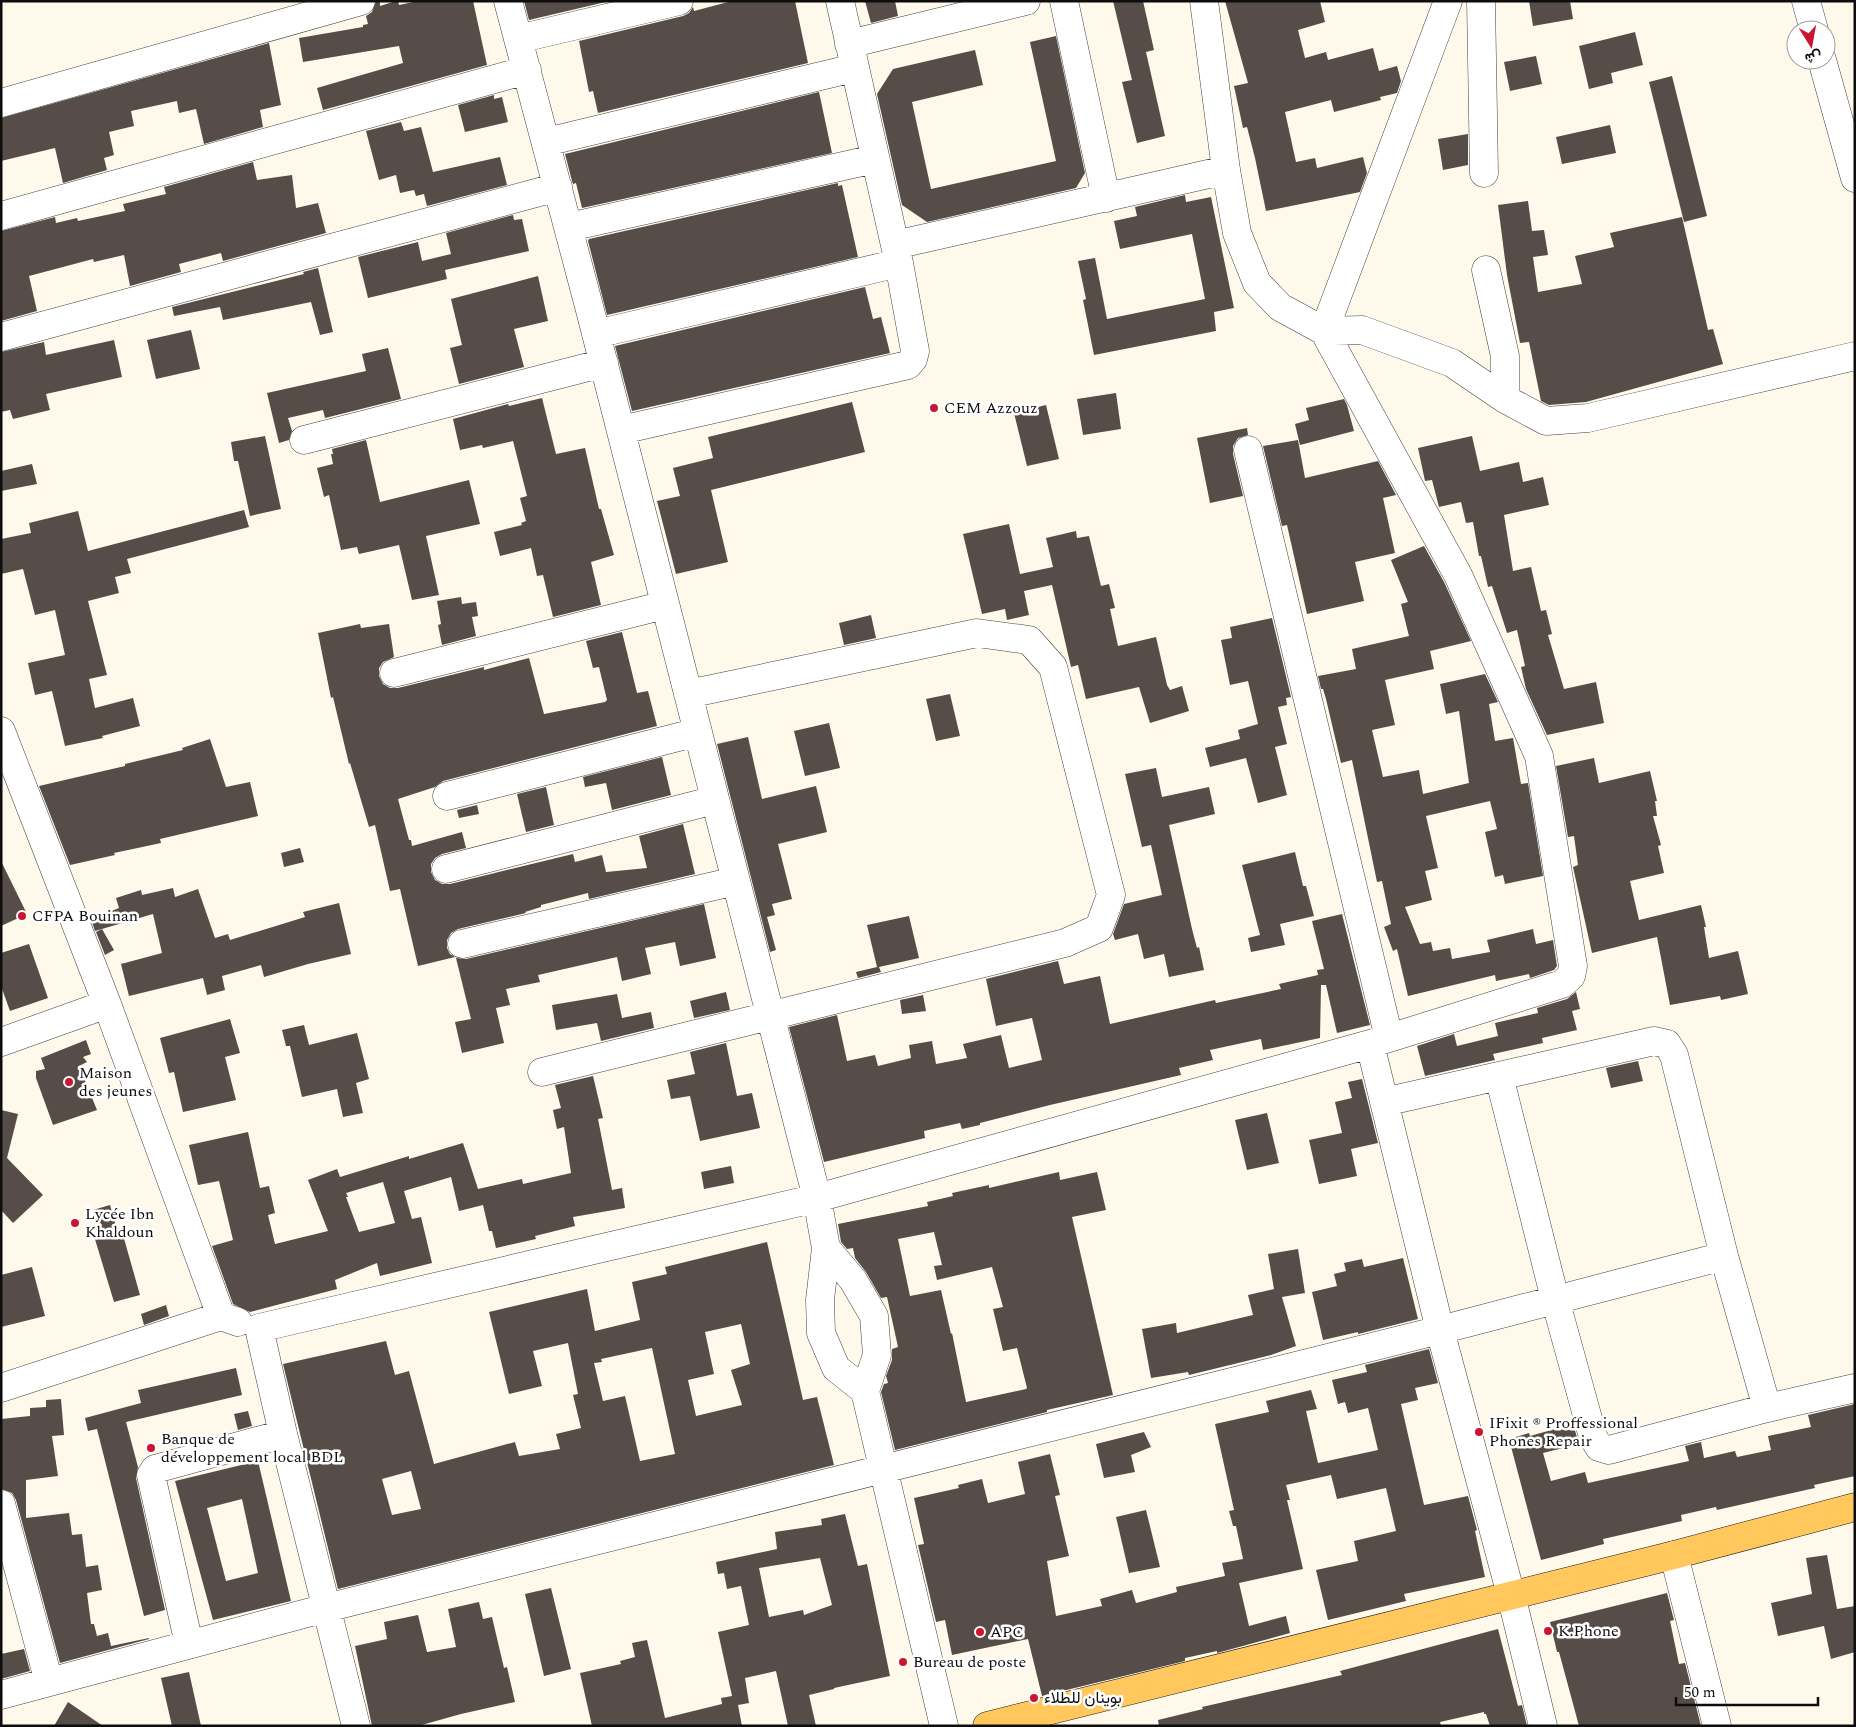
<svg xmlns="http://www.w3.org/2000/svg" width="1856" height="1727" viewBox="0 0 1856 1727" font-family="Spectral,Vazirmatn,serif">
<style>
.building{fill:#564c48;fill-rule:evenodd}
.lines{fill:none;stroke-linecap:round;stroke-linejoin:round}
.minor-casing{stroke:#404040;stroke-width:29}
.major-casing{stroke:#1e1e1e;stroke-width:29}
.minor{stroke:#fff;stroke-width:28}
.major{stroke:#ffc75c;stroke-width:28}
.poi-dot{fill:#cb1631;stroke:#fff;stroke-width:2}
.labels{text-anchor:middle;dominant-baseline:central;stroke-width:5;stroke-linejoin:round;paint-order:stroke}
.poi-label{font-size:16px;fill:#0d0d0d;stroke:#fff;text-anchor:start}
</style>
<rect width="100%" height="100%" fill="#fff9ec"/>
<path class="building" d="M376,1H380V6L396,1H398L399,5L418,1H473L487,65L323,110L317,88L403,63L399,46L303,62L299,38L363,27V25L368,24L366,16L372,12Z
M524,1H610L529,20Z
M732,1H795L808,63L598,113L593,91L589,92L579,41L683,16L689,13L693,7L694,11Z
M865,1H895L898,16L871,23Z
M1113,1H1143L1154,50L1146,52L1165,136L1137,143L1122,82L1132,80Z
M1225,1H1320L1325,22L1298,30L1305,58L1326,52L1328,60L1373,48L1379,71L1397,66L1401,81L1397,93L1380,97L1381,100L1334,112L1331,100L1285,112L1296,162L1315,158L1317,168L1363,157L1367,173L1360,192L1266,211L1255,158L1247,127L1243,128L1234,86L1248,83Z
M1529,1H1570L1573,19L1533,26Z
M1635,32L1643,65L1611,73L1613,83L1589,89L1579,46Z
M1056,36L1085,173L1076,188L927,222L902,205L877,94L893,69L975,50L983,85L912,102L931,189L1056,161L1030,42Z
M269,43L281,105L260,110L263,127L204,144L196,109L179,113L177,101L131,111L134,126L109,132L114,155L104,158L107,170L63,183L55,148L1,161V118Z
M1536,56L1542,84L1510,91L1504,62Z
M1672,76L1707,216L1684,222L1649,82Z
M819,92L832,153L582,208L576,183L573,184L572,181L565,154Z
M494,95V99L502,97L508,122L465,132L458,105Z
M401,122L404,131L421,127L433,172L500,157L507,185L427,206L424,194L416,196L414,190L400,193L396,175L379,180L366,131Z
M1610,125L1616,153L1562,164L1556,137Z
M1468,134V165L1443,170L1438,139Z
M253,162L257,180L292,175L296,208L318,203L326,233L223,261L221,253L179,264L181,272L130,286L124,255L94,262L93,259L29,276L37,311L1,321V231L55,217L56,223L77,218L78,221L125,211L123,204L166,194L164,187Z
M838,183V186L842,185L858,257L607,315L588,241L589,239Z
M1185,195L1186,202L1211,197L1234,308L1214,312L1216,331L1094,355L1083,300L1086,299L1078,261L1095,258L1107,319L1205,299L1192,234L1120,249L1114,221L1137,216L1135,207Z
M1528,201L1532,231L1544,230L1548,255L1533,257L1538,292L1582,284L1575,256L1614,247L1610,233L1682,217L1708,330L1713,329L1723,364L1586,402L1549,405L1541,401L1529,342L1520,343L1507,275L1498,205Z
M513,215L514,220L522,219L529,251L445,270L447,279L368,298L358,257L418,242L422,261L451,254L446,233Z
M318,268L333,332L320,335L311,302L223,320L220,307L174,316L172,307L304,274L303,272Z
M538,276L548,321L514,329L524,367L459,384L450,348L462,345L451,299Z
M865,287L873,319L881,317L890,353L632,411L615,346Z
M191,330L200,369L156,379L147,340Z
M114,340L122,377L46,394L50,410L13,419L10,410L1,412V352L44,342L46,355Z
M388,348L401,399L325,418L323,410L288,418L292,431L289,440L279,443L267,393L366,371L362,354Z
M1116,393L1121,429L1083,435L1077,399Z
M542,398L556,454L585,448L599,509H601L614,555L591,562L601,605L553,617L543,575L537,576L531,548L500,556L494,532L522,525L521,523L526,521L520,498L527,496L513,441L483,448L482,445L460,450L453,419L508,404L509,406Z
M1344,399L1347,405L1354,431L1300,445L1295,424L1309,420L1306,408Z
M852,402L865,452L711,490L728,562L676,574L657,501L680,496L673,468L713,458L708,437Z
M1046,405L1059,459L1027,466L1014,413Z
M1247,428L1248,435L1238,438L1233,446V454L1243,496L1210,503L1197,438Z
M265,436L281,509L250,516L238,461H234L231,442Z
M1472,436L1480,471L1519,462L1523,482L1543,477L1549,505L1504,515L1513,571L1531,567L1541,611L1546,610L1552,634L1548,635L1564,689L1596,682L1604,723L1547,735L1526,689L1521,667L1525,666L1517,630L1507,633L1492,586L1488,587L1481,556H1479L1473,522L1466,523L1461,502L1439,507L1432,480L1425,481L1418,448Z
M366,440L380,502L469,480L480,524L426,536L439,595L412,600L399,545L359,554L357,547L341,550L329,495L324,497L317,468L333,464L331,454H333L332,449Z
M1298,440L1305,478L1378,461L1396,495L1383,498L1395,553L1355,562L1364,601L1307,614L1287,525L1282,526L1263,446Z
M32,464L37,484L1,491V471Z
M244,510L249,527L127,559L131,573L115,577L119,593L88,601L107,675L89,679L95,708L133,698L140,726L102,736L103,738L65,746L52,691L35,695L28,663L65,655L55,610L35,615L23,569L1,574V539L31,533L29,523L78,511L88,551Z
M1009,524L1020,574L1053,567L1046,538L1076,531L1077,538L1089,536L1101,586L1109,584L1115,608L1110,609L1118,646L1156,637L1167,685L1170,690L1182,686L1189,711L1150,723L1139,687L1086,699L1078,665L1071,667L1052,585L1024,591L1029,615L1007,620L1005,609L982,614L963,534Z
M1424,546L1444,582L1471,641L1430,651L1434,669L1385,680L1395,725L1372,730L1383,777L1419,770L1423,794L1469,783L1459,711L1446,714L1440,684L1485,674L1498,702L1489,704L1495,741L1513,738L1521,784L1528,783L1543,876L1505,884L1503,875L1495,877L1485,832L1497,829L1490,801L1426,816L1438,868L1425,871L1432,900L1405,907L1420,944L1431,942L1433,951L1450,948L1452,959L1490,952L1487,940L1533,929L1536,944L1553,940L1557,966L1554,970L1530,978L1529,974L1496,981L1495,975L1408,996L1397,949L1393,951L1384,927L1391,924L1382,881L1377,882L1352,760L1341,763L1326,699L1323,689H1321L1318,676L1356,669L1352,649L1409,636L1401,604L1408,602L1391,560Z
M461,597L462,604L476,602L478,616L472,617L476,636L442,645L438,625L441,624L437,601Z
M871,615L876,638L844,645L839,623Z
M1272,618L1291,697L1286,698L1287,705L1278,707L1287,744L1275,747L1287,795L1258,803L1246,758L1210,767L1205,748L1240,739L1238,730L1258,724L1248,681L1230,685L1221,640L1232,638L1230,627Z
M360,624L361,628L389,624L394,657L383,662L379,668V676L383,684L390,688H398L484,667V670L529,658L544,714L605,702L607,700L599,667L593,668L586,641L622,632L637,693L648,691L657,726L443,781L435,787L398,799L409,840H411L412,846L462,832L466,848L442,854L435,858L431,864V872L435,880L442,884H450L573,854L575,862L602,855L606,872L647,868L639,836L683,824L695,874L589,899L588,893L541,905V907L525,912L526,913L458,929L451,933L447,940V948L450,954L455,957L418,966L400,889L390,891L375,825L369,827L350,763L349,764L333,697L331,698L318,633Z
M950,694L960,736L936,741L926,699Z
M829,723L840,768L805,776L794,731Z
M748,737L762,799L816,786L827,832L778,844L792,899L772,904L775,915L767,917L776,950L770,952L717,744Z
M210,739L226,787L250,782L258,816L160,839L161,843L114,853L115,855L70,865L39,786L125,766V764L183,750L182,748Z
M662,757L671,795L612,810L606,783L585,787L583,777Z
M1594,758L1599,783L1650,771L1657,801H1655L1657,816H1653L1661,845L1658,846L1664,873L1630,881L1639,920L1701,905L1706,927H1704L1709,958L1738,951L1748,994L1721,1000L1720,996L1670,1005L1657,937L1592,953L1573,867L1578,865L1574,836L1568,837L1556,766Z
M1156,768L1162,797L1209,787L1215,814L1169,825L1192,929L1197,948L1199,947L1204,970L1169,977L1164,954L1144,959L1138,934L1115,940L1113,934L1124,904L1162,895L1151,845L1142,847L1125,774Z
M546,787L554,825L526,832L517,794Z
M477,805L479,814L459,818L457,810Z
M300,848L304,862L284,867L281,853Z
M1295,852L1303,886H1306L1314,916L1280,924L1285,945L1251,952L1248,938L1260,935L1242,865Z
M1,861L27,914L1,926Z
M173,888L175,897L198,889L215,938L228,934L230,940L305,917L303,912L339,903L351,954L308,964L264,977L261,965L222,976L225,990L207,995L203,978L129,996L121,964L162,953L153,914L95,931L91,919L119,908L116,898L141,890L142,895Z
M704,904L716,958L680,966L675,942L645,948L651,974L622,981L617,957L538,975L540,982L506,989L510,1005L496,1008L504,1043L462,1053L455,1022L471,1019L456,958L466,959Z
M1342,914L1370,1025L1337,1033L1326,985H1321L1320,1038L1263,1050L1261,1039L1210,1050L1213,1060L1179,1068L1181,1075L1050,1105L980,1123V1125L962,1129L960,1123L924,1131L925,1138L824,1162L789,1027L837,1015L847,1061L875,1055L878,1066L911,1058L909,1045L932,1041L936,1064L967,1058L963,1044L1001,1035L1009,1068L1042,1060L1032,1018L996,1026L986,979L1058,961L1064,984L1100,976L1110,1024L1215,1000L1216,1003L1281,989L1279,984L1318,975L1317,970L1324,969L1312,921Z
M909,916L919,958L879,967L881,972L858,978L856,972L877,967L867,925Z
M102,929L114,950L105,955L96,932Z
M29,944L48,998L10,1011L1,986V953Z
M726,992L730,1010L694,1018L690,1001Z
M1576,992L1580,1009L1572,1011L1577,1030L1542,1038L1543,1043L1493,1054L1495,1060L1425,1076L1417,1046L1454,1034L1457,1046L1498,1036L1495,1023L1538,1013L1537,1008L1567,999Z
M617,994L622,1018L651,1012L654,1028L601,1041L597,1023L556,1030L552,1005Z
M923,995L926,1011L902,1014L900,1000Z
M230,1019L240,1053L225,1057L236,1100L183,1112L174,1072L169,1073L160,1038Z
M304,1025L309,1045L357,1033L369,1079L356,1083L363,1113L343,1117L337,1089L302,1097L290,1046H286L282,1030Z
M86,1040L91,1054L83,1057L87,1062L79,1066L97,1110L53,1125L36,1078V1071L45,1069L41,1058Z
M726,1043L737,1096L752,1093L760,1128L700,1141L690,1096L671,1099L667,1080L695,1074L690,1052Z
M1638,1061L1643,1081L1611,1088L1606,1068Z
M593,1076L603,1118L598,1119L612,1190L622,1188L625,1208L573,1217L575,1226L535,1236L536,1239L496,1248L492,1231H489L483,1205L459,1211L451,1177L404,1191L412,1219L421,1217L432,1263L380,1276L377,1263L335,1280L337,1289L250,1312L233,1304L212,1246L233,1240L219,1181L198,1185L189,1145L248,1132L260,1188L269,1186L275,1213L268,1215L275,1244L328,1231L308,1180L337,1169L340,1177L409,1156V1159L463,1143L478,1189L522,1179L523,1184L571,1173L564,1127L557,1129L553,1110L561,1108L555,1085ZM383,1182L395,1223L359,1232L346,1197H348L346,1193Z
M1362,1079L1378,1143L1351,1149L1357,1176L1319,1184L1309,1140L1342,1133L1335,1102L1352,1098L1348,1082Z
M1,1110L18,1114L7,1158L43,1195L13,1223L1,1210Z
M1267,1113L1279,1163L1247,1170L1235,1120Z
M731,1166L734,1183L704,1189L701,1172Z
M1059,1172L1060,1180L1097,1172L1106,1210L1072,1217L1113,1395L1047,1410V1412L895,1450L881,1392L884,1384L888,1383L886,1376L892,1360V1349L898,1347L887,1297L881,1298L866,1272L855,1258L853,1248L847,1249L841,1242L838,1224L928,1206L927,1202L953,1196L952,1193L989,1185V1188ZM934,1232L942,1265L934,1266L937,1280L992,1267L1003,1307L993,1309L1003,1351L1017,1348L1027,1388L1026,1389L966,1402L952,1333L951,1334L941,1290L910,1296L898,1239Z
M110,1205L117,1229L121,1228L140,1295L114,1302L94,1236L99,1234L93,1210Z
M767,1242L803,1400L817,1397L834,1465L338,1589L283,1364L386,1341L395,1375L409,1371L434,1464L515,1442L519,1456L560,1449L556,1434L581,1428L573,1395L578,1394L568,1343L533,1351L542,1386L509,1394L489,1312L587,1289L595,1331L640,1320L632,1282L667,1274L665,1267ZM741,1324L750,1364L731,1370L742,1405L696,1416L688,1380L714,1374L705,1332ZM652,1348L675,1454L640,1461L625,1396L603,1401L594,1363L602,1362L601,1359ZM411,1471L421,1509L392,1515L382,1479Z
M1298,1249L1305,1293L1282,1297L1296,1346L1271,1355L1189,1375L1188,1372L1151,1378L1142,1329L1176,1323L1177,1333L1253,1315L1248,1295L1274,1289L1268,1254Z
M1403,1258L1418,1319L1358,1334V1332L1323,1340L1312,1292L1337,1286L1334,1274L1346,1271L1344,1263L1362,1259L1364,1267Z
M32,1267L45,1316L1,1327V1275Z
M166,1305L169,1316L144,1325L141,1314Z
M1429,1349L1438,1383L1415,1388L1418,1400L1401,1404L1424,1505L1468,1496L1477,1530L1475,1531L1485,1577L1404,1594L1406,1601L1328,1620L1316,1570L1358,1561L1354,1541L1396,1531L1386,1488L1337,1499L1331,1475L1286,1485L1290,1500H1287L1303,1569L1239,1583L1249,1626L1286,1616L1290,1633L1217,1653V1651L1185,1658V1661L1042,1696L1028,1639L952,1655L945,1620L936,1622L918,1545L924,1544L914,1498L959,1488L958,1485L982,1479L988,1503L1025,1494L1018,1462L1050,1454L1060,1495L1055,1496L1069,1556L1047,1561L1056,1616L1102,1606L1100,1599L1132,1590L1136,1603L1177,1592L1176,1587L1225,1576L1222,1563L1243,1559L1236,1526H1233L1229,1511L1234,1510L1215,1424L1269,1412L1266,1401L1311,1390L1317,1409L1306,1411L1318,1463L1378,1450L1368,1408L1348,1413L1345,1402L1338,1404L1332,1380L1367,1372L1365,1365Z
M236,1368L242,1395L126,1422L138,1467L136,1478L165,1610L144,1616L97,1429L88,1431L85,1418L141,1403L138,1390Z
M61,1399L64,1435L52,1436L58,1476L26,1480V1518L69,1513L72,1535L82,1534L86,1567L98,1565L102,1590L87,1593L91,1624H94L97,1636L108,1633L111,1646L149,1638V1639L60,1663L16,1500L12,1493L1,1489V1419L30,1416V1408L46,1407V1400Z
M1855,1404V1476L1814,1485L1815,1488L1717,1510L1716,1507L1681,1515L1682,1521L1603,1539L1604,1544L1541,1560L1509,1439L1529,1433L1530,1436L1573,1424L1579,1444L1543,1453L1551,1481L1585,1472L1588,1483L1689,1461L1685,1446L1701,1442L1704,1458L1735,1451L1737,1457L1771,1450L1768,1436L1811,1427L1808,1415Z
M248,1411L252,1426L238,1430L234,1414Z
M1144,1432L1151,1447L1131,1455L1135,1472L1104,1478L1096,1444Z
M258,1461L291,1601L213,1620L175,1481ZM242,1499L258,1573L226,1581L207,1508Z
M1146,1510L1160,1567L1129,1573L1116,1517Z
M845,1514L858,1566L867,1564L890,1676L834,1688V1689L809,1695L816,1726H788L776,1671L745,1678L749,1703L738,1705L742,1726H592L580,1673L621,1664L620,1661L635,1657L632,1643L647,1640L665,1718L722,1704L721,1698L732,1696L718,1632L749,1625L741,1586L727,1589L724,1573L718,1574L716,1562L777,1549L775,1532L822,1525L821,1519ZM820,1558L832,1605L804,1615L803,1610L769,1617L759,1568Z
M1827,1555L1837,1609L1855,1606V1652L1831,1659L1824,1626L1778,1636L1771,1603L1812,1594L1806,1558Z
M551,1588L571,1669L544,1676L525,1594Z
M1667,1593L1674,1620L1670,1621L1679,1664L1685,1663L1701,1726H1579L1559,1652H1557L1550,1622Z
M479,1602L483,1619L492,1617L504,1668L507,1667L515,1702L461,1714L418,1726H372L355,1646L387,1639L384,1622L418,1615L427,1652L456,1647L448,1609Z
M1498,1629L1518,1706L1522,1705L1527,1726H1490L1486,1714H1484V1712L1440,1722L1441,1726H1159L1158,1720L1203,1709L1202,1707L1342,1675L1340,1671Z
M24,1649L30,1671L1,1679V1654Z
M189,1672L201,1726H172L161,1678Z
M68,1702L103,1726H54Z"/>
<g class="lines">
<defs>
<path id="minor" d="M508,1L590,310L817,1198L826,1248L820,1300L821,1333L836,1368L865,1391
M1064,1L1106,198
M1204,1L1226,170L1237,233L1257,283L1280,307L1324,331L1458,575L1539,756L1573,966L1571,976L1562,984L1370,1044
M1448,1L1324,331L1362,330L1452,363L1505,399L1546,421L1588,418L1855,356
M1481,1L1484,173
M1806,1L1814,30
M518,39L679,1
M849,44L1026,1
M1822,60L1855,178
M1,103L361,1
M546,142L854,68
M1,216L527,70
M569,227L875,159
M895,245L1226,170
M1486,270L1505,356V399
M596,334L899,263
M1,337L558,187
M621,430L908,365L913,359L915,351L899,263L840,1
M304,440L604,363
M1248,450L1389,1038
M394,673L665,605
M1,731L107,1004L221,1316
M447,796L698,732
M446,869L715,800
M462,944L736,881
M1,1042L107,1004
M542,1072L1065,943L1099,928L1111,895L1053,667L1029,640L977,633L688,694
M1499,1076L1555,1299L1593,1437L1599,1447L1609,1450L1767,1408L1855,1388
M1384,1102L1654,1041L1667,1044L1674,1055L1724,1256L1767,1408
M826,1248L853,1280L874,1316L877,1355L865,1391L944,1726
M1,1388L221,1316L238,1322
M1,1504L49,1682
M1674,1555L1717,1726
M189,1644L151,1475L155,1469L283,1434
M1,1695L326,1608L1440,1330L1724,1256
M356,1726L283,1434L259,1328L817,1198L1370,1044L1440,1330L1511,1595L1543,1726"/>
<path id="major" d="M987,1726L1674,1555L1855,1507"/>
</defs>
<use href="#minor" class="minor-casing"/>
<use href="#major" class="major-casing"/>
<use href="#minor" class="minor"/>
<use href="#major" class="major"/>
</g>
<g class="poi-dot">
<circle cx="934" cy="408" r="5"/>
<circle cx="22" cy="916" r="5"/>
<circle cx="69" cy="1082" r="5"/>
<circle cx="75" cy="1223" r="5"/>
<circle cx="1479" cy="1432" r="5"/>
<circle cx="151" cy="1448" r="5"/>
<circle cx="1548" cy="1631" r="5"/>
<circle cx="980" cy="1632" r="5"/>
<circle cx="903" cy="1662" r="5"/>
<circle cx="1034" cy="1698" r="5"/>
</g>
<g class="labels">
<g class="poi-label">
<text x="944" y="408">CEM Azzouz</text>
<text x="32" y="916">CFPA Bouinan</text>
<text x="79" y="1073">Maison<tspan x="79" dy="18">des jeunes</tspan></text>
<text x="85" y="1214">Lycée Ibn<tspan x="85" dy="18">Khaldoun</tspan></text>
<text x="1489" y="1423">IFixit ® Proffessional<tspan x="1489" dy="18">Phones Repair</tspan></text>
<text x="161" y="1439">Banque de<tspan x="161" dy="18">développement local BDL</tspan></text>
<text x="1558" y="1631">K.Phone</text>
<text x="990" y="1632">APC</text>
<text x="913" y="1662">Bureau de poste</text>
<text x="1044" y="1698">بوينان للطلاء</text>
</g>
</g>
<rect width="1856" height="1727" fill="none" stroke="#0d0d0d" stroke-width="5"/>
<g transform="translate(1811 45) rotate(169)"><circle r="24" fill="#ffffff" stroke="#9e9e9e"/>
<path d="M0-4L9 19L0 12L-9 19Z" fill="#cb1631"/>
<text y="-8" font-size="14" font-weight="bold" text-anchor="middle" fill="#0d0d0d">ش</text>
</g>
<path d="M1676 1697v8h142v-8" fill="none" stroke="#0d0d0d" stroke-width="2.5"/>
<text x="1684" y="1697" font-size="15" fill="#0d0d0d" stroke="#ffffff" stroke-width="4" paint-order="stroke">50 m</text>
</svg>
